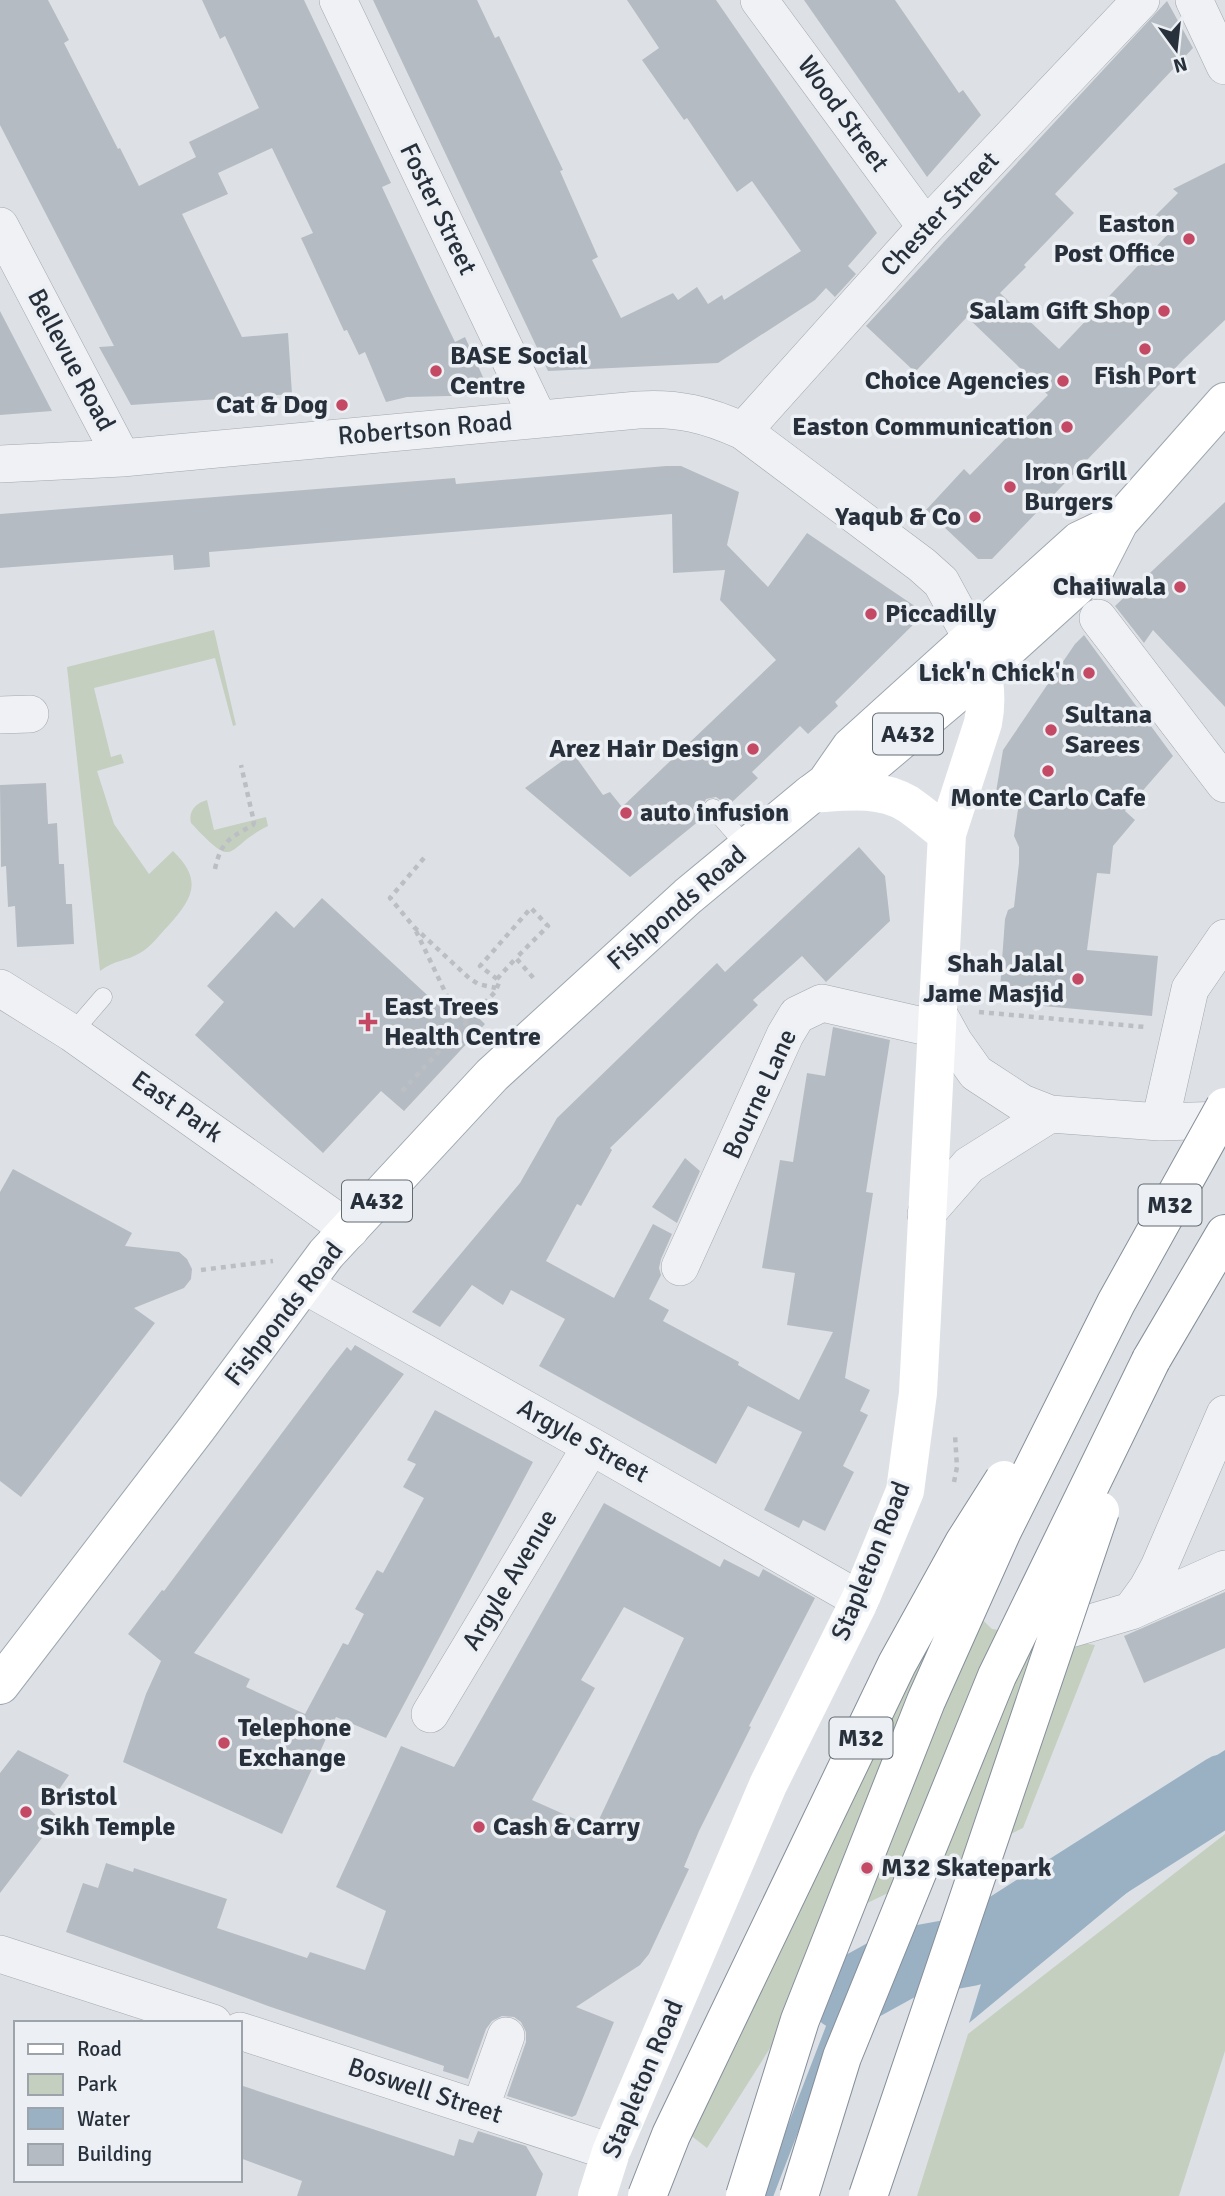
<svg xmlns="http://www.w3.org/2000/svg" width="1225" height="2196" viewBox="0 0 1225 2196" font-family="Signika,sans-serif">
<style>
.green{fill:#c4cfbf}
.water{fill:#9ab1c4}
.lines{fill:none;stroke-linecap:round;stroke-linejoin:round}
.stream{stroke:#9ab1c4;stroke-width:12}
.river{stroke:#9ab1c4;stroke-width:70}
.building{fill:#b5bbc2;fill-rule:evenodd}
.lane-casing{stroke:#a3a8af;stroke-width:19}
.street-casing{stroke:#a3a8af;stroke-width:38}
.primary-casing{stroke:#9da6b0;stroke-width:40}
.highway-casing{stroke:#858f9b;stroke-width:40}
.path{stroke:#bbbfc4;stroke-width:4.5;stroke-dasharray:5 5;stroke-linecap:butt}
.lane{stroke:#eff1f4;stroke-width:18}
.street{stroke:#eff1f4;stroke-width:37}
.secondary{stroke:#fff;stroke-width:38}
.primary{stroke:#fff;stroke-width:38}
.highway{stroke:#fff;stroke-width:38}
.highway-bridge-casing{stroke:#858f9b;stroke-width:40;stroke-linecap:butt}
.highway-bridge{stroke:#fff;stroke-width:38}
.poi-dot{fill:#c44964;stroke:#ecf0f4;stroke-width:2.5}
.labels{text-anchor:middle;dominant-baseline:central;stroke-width:7;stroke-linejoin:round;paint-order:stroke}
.shield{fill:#ecf0f4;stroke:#626a72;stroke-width:2}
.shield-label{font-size:24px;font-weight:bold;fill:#27303b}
.street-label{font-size:26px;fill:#27303b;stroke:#ecf0f4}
.poi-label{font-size:26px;font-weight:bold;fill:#27303b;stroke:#ecf0f4;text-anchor:end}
</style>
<rect width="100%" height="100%" fill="#dde1e6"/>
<path class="green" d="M214,630L236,725L233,726L215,658L94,688L111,757L121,754L124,763L97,771L114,824L149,874L173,851C204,881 192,899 168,926C159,935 151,947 140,953C127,961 114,960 100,971L67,667Z
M207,800L214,830L266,817L268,826C223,848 238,873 191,823C188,811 196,803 207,800Z
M935,1574L992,1629L1095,1645L1023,1828L859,1907L707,2148L671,2120Z
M1225,1834V2051L1179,2196H917L968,2034Z"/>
<path class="water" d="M1225,1750V1825L1157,1868L969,2023L1010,1890L1017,1883Z"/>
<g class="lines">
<path class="stream" d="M767,2196L844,1996"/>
<path class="river" d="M844,1996L904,1963L970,1951L1225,1789"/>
</g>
<path class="building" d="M0,0H48L69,40L64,43L118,149L120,148L139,186L196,157L189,142L259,108L225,36L220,39L202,0H304L391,183L382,187L430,290L455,342L465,337L491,395L407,397L386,402L365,352L359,355L347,330L344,331L301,238L313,233L272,148L218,173L228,194L182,214L242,337L288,333L292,394L131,405L99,347L114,346L0,125Z
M373,0H477L495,38L499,36L563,170L560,171L598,257L592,260L621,318L673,293L678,300L697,287L708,304L722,295L724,300L801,251L752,181L737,192L687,118L684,120L642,60L659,48L627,0H716L877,233L848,266L856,274L835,297L826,288L815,300L718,363L548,371Z
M804,0H895L959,93L963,90L981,115L927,177Z
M1167,1L1193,48L1055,194L1074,213L1024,265L1026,267L1000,293L1059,349L1169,233L1153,218L1178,193L1173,189L1225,163V320L1184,359L992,559H978L926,510L964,469L970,475L1048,395L967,317L915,372L866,326Z
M0,311L52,411L0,415Z
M666,466H681L739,492L727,545L768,587L807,533L925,613L835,702L838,706L808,734L800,726L752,772L758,778L732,802L728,798L723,802L716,797L706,799L702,809L705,816L630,877L525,788L573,753L603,795L610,792L622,807L776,660L720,600L725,570L673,573L672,514L209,552L210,567L174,570L173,555L0,568V514L455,478L456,484Z
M1225,502V707L1153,630L1144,643L1115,606Z
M1084,635L1173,756L1125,811L1135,820L1113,846L1110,874L1097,873L1087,950L1158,956L1152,1016L999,1002L1005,919L1008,910L1014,907L1019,863V847L1014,836L1019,803L996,792L1003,750L1075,644Z
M46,783L48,824L57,823L59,864H64L66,904H72L74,944L17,947L15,906L8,907L6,866L1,867L0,785Z
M859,847L885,876L890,921L826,982L802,956L753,1000L758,1005L610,1148L612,1150L581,1206L577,1204L546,1261L614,1298L653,1224L672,1234L661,1259L659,1268L661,1275L649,1299L669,1310L663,1321L739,1362L738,1365L799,1400L833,1332L787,1325L795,1273L762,1268L780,1160L793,1162L807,1073L825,1076L833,1027L890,1040L866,1192L873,1193L845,1378L870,1390L860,1411L868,1415L843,1466L854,1472L825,1531L803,1520L799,1528L764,1510L802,1432L748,1406L716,1464L539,1366L565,1319L511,1290L503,1305L472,1285L440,1327L412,1312L520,1183L557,1118L717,963L725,972Z
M322,898L450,1016L463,1003L485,1024L404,1111L381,1091L323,1153L195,1035L224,1002L207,986L276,911L294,928Z
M685,1158L700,1171L677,1223L652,1207Z
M13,1169L132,1233L125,1246L179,1252L187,1259L192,1269L191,1279L184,1288L134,1308L155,1323L21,1497L0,1481V1192Z
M355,1345L404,1374L194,1653L250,1679L246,1687L305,1714L343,1643L348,1645L364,1614L355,1609L377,1570L383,1573L424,1498L403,1487L416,1464L407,1460L435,1410L533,1462L386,1738L336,1717L282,1834L123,1762L146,1694L161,1661L128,1634L162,1590L164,1591L329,1370L347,1347L351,1351Z
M604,1503L720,1567L724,1559L759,1577L763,1569L815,1598L749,1726L751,1727L699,1831L684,1867L689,1869L649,1954L640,1965L576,2007L614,2022L576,2115L572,2117L507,2096L526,2042V2032L521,2022L514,2017L502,2016L492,2021L486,2029L468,2079L443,2071L444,2066L268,2006L66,1932L83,1883L98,1888L106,1863L133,1872L134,1868L227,1899L217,1928L307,1958L310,1952L365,1970L386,1911L336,1887L401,1746L454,1767ZM624,1607L684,1638L595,1828L532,1800L595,1688L581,1680Z
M1225,1592V1648L1144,1683L1124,1636Z
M18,1750L69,1775L47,1807L58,1817L0,1893V1773Z
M240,2085L454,2156L459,2139L473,2143L478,2131L526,2146L543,2174L536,2196H297L302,2181L240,2158Z"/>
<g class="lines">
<defs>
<path id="lane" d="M713,808L747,847
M72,1033L103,997"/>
<path id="street" d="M338,0L538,418
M759,0L926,227
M1194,0L1225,66
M0,226L122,458
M743,431L926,227L1141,0
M0,464L122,458L638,410C677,407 708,415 743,431L922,565L941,582L972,639
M1098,618L1225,784
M0,715L30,714
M0,988L72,1033L350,1230
M938,1013L954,1042L976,1073L1022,1103L1050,1114L1160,1122L1225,1120
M1160,1122L1190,989L1225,938
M926,1214L969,1165L1050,1114
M680,1267L785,1035L797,1015L822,1003L936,1029
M304,1285L591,1446L860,1600
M1131,1611L1147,1589L1159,1567L1225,1414
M1053,1634L1131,1611L1225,1569
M430,1714L591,1446
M0,1954L213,2023
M240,2031L611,2152
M480,2109L506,2036"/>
<path id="primary" d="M826,783L851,747L1079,541L1119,522
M0,1685L197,1428L326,1254L492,1075L688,896L810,795L826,783L868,768L983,671L1075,588L1096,567L1119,522L1225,402"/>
<path id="highway" d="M1151,1360L1225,1234"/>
</defs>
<use href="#lane" class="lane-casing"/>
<use href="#street" class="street-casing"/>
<use href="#primary" class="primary-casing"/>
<use href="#highway" class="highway-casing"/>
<path class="path" d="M424,858L390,898L414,927L469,978L478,984L496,988
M215,869C221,841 230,838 253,825L254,822L241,765
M416,931L448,998L467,1022
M497,979L516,958
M979,1012L1145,1027
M402,1091L495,992L499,983L497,979L480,966L531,908L548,926L516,958L536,981
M201,1270L273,1261
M954,1482L957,1467L955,1435"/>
<use href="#lane" class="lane"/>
<use href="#street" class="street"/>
<path class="secondary" d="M811,794C843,792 879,786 908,804C921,813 934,824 947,834
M597,2196L611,2152L768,1785L860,1600L905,1491L918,1393L947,834L983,723C989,693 983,669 973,642"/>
<use href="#primary" class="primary"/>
<use href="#highway" class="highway"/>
<defs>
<path id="highway-bridge" d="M647,2196L671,2135L897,1664L964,1543L1004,1480
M745,2196L800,2020L926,1701L1002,1531L1116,1303L1225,1107
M799,2196L842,2057L997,1676L1151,1360
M868,2196L1100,1511"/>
</defs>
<use href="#highway-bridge" class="highway-bridge-casing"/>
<use href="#highway-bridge" class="highway-bridge"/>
</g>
<g class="poi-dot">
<circle cx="1189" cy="239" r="7"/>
<circle cx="1164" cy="311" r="7"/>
<circle cx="1145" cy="349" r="7"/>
<circle cx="436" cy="371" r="7"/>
<circle cx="1063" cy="381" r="7"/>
<circle cx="342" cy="405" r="7"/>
<circle cx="1067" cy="427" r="7"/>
<circle cx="1010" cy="487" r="7"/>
<circle cx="975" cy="517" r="7"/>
<circle cx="1180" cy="587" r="7"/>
<circle cx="871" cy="614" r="7"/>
<circle cx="1089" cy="673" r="7"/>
<circle cx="1051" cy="730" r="7"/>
<circle cx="753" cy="749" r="7"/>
<circle cx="1048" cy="771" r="7"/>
<circle cx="626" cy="813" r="7"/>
<circle cx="1078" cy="979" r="7"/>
<path d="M364.5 1011.5h7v7h7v7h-7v7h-7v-7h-7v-7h7z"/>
<circle cx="224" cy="1743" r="7"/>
<circle cx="26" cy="1812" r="7"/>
<circle cx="479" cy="1827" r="7"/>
<circle cx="867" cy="1868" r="7"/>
</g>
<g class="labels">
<g class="shield">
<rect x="873" y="713.5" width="70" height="41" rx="5"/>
<rect x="342" y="1180.5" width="70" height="41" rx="5"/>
<rect x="1138.5" y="1184.5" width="63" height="41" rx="5"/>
<rect x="829.5" y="1717.5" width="63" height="41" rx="5"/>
</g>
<g class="shield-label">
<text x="908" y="734">A432</text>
<text x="377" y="1201">A432</text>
<text x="1170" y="1205">M32</text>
<text x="861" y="1738">M32</text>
</g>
<g class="street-label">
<text transform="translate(843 114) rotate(54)">Wood Street</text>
<text transform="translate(438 209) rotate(64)">Foster Street</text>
<text transform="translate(940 214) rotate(-47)">Chester Street</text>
<text transform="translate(71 360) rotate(62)">Bellevue Road</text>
<text transform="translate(425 429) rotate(-5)">Robertson Road</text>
<text transform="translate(677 908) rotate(-41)">Fishponds Road</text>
<text transform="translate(760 1094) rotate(-65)">Bourne Lane</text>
<text transform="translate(177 1107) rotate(35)">East Park</text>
<text transform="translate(284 1314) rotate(-52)">Fishponds Road</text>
<text transform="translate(583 1441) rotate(29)">Argyle Street</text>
<text transform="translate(871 1561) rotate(-68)">Stapleton Road</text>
<text transform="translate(510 1580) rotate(-59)">Argyle Avenue</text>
<text transform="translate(643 2079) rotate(-67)">Stapleton Road</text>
<text transform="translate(425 2091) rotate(18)">Boswell Street</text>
</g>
<g class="poi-label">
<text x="1175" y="224">Easton<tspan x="1175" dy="30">Post Office</tspan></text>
<text x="1150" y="311">Salam Gift Shop</text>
<text x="450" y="356" text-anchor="start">BASE Social<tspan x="450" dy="30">Centre</tspan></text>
<text x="1145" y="376" text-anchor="middle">Fish Port</text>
<text x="1049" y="381">Choice Agencies</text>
<text x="328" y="405">Cat &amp; Dog</text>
<text x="1053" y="427">Easton Communication</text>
<text x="1024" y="472" text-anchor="start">Iron Grill<tspan x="1024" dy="30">Burgers</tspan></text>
<text x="961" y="517">Yaqub &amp; Co</text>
<text x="1166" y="587">Chaiiwala</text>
<text x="885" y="614" text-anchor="start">Piccadilly</text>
<text x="1075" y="673">Lick'n Chick'n</text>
<text x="1065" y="715" text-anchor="start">Sultana<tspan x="1065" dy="30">Sarees</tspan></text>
<text x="739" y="749">Arez Hair Design</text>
<text x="1048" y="798" text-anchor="middle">Monte Carlo Cafe</text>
<text x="640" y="813" text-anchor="start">auto infusion</text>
<text x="1064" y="964">Shah Jalal<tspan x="1064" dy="30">Jame Masjid</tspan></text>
<text x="384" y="1007" text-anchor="start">East Trees<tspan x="384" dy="30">Health Centre</tspan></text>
<text x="238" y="1728" text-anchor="start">Telephone<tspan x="238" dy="30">Exchange</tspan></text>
<text x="40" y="1797" text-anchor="start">Bristol<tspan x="40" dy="30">Sikh Temple</tspan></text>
<text x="493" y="1827" text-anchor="start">Cash &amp; Carry</text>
<text x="881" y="1868" text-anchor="start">M32 Skatepark</text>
</g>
</g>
<rect x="14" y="2021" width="228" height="161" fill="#ecf0f4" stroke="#9da3aa" stroke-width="2"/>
<rect x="28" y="2044" width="35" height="10" fill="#ffffff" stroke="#9da3aa" stroke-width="2"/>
<text x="77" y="2056" font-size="21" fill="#27303b">Road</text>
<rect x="28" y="2074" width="35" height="21" fill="#c4cfbf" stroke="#9da3aa" stroke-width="2"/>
<text x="77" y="2091" font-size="21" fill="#27303b">Park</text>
<rect x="28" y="2108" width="35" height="21" fill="#9ab1c4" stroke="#9da3aa" stroke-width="2"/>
<text x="77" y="2126" font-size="21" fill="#27303b">Water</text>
<rect x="28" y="2144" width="35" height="21" fill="#b5bbc2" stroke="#9da3aa" stroke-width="2"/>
<text x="77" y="2161" font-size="21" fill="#27303b">Building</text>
<g transform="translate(1176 49) rotate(165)" stroke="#ecf0f4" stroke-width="5" paint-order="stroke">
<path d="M0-5L12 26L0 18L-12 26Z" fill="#27303b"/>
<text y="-10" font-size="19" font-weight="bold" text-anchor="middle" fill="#27303b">N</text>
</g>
</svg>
